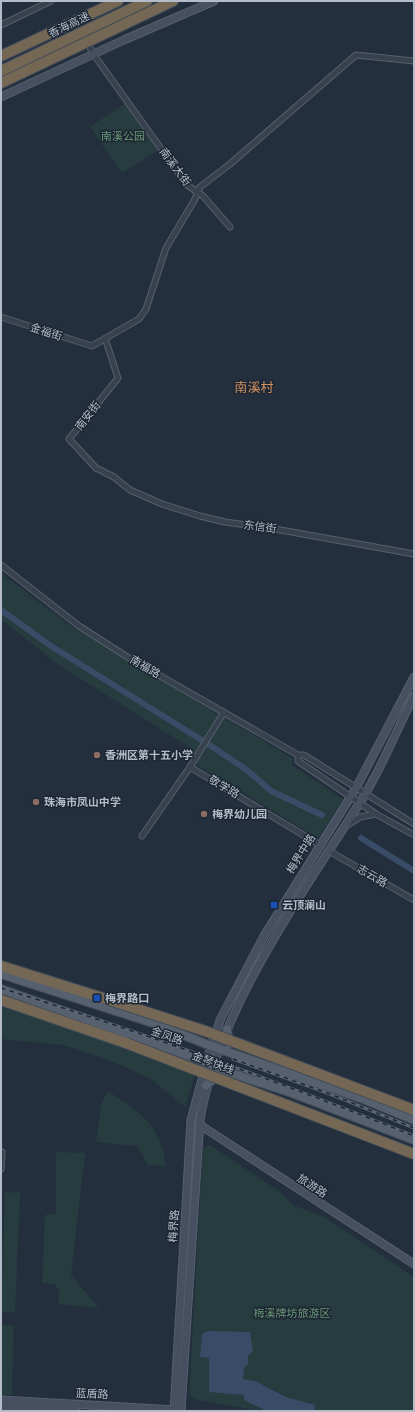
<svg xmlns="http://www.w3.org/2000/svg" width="415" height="1412" viewBox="0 0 415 1412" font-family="Roboto,'Noto Sans SC',sans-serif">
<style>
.green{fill:#263c3f}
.water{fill:#394c67}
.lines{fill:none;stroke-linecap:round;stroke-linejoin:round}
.canal{stroke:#394c67;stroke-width:6}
.street-casing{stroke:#565f6c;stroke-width:7}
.secondary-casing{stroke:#565f6c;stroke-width:9}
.primary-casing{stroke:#414a57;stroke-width:10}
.highway-casing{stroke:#434c59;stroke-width:12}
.street{stroke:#38414e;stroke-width:5}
.secondary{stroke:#465061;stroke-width:7}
.primary{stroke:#56606e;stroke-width:8}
.highway{stroke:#746855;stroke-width:10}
.rail-casing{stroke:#5a6575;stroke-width:3}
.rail{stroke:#1d2633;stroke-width:1.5;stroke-dasharray:4.5;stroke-linecap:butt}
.highway-bridge-casing{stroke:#434c59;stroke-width:12;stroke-linecap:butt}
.highway-bridge{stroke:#746855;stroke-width:10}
.education-dot{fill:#8d6e63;stroke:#1d2633;stroke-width:1.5}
.transit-dot{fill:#1a4fb4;stroke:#1d2633;stroke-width:1.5}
.labels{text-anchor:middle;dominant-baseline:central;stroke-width:3;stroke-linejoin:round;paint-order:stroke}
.street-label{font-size:11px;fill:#b4bcc9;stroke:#1d2633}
.park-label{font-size:11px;fill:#6b9a76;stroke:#1d2633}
.poi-label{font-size:11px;font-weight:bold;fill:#b4bcc9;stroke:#1d2633;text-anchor:start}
.quarter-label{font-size:13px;fill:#d59563;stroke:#1d2633}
</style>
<rect width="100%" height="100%" fill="#242f3e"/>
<path class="green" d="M127,102L160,149L122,173L90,127Z
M1,573L71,626L292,758V765L343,799L318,838L197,765L192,749L59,665L1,619Z
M1,1006L196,1072L185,1107L151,1079L109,1060L63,1045L1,1039Z
M107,1091C142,1112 159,1124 166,1166L148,1165L137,1146L96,1142L101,1106Z
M210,1145L282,1193L293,1205L324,1217L414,1277V1411H260L194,1399L189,1395L203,1148Z
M56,1152L85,1153L71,1275L99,1308L58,1304L59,1293L55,1284L42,1283L45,1215L56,1214Z
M5,1192L20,1193L15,1312H1Z
M1,1325L14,1326L12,1395H1Z"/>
<path class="water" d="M208,1331L250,1332L253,1351L248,1356V1365L244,1368L243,1379L255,1381L286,1397L315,1405L314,1411H267L244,1400V1395L209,1392V1358L200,1357L202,1334Z"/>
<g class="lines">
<path class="canal" d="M1,610L51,646L208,744L247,770L271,791L322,815
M361,838L414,871"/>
<defs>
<path id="street" d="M1,25L51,1
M87,42L94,55L187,185L203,196L230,227
M1,317L92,346L139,319L146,309L166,248L194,201L200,187L230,164L356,55L414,61
M105,338L118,378L69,439L96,468L114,477L130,490L162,504L200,516L225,522L275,529L414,554
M1,565L79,626L129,658L298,755
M190,767L320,845
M376,814L298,761V755H304L414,824
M346,826L360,817L376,814L414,835
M142,836L190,767L224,712
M329,851L414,900
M1,1169L2,1152"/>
<path id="secondary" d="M1,97L126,39L214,1
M200,1125L414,1264
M1,1400L177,1410
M1,1407L76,1411
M174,1411L191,1120L211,1046L221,1018L264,936L356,788L414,677
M181,1411L200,1120C219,1005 303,894 364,796C383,765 397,729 414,696"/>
<path id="primary" d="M1,974L153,1023L211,1046L363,1099L414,1120
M1,989L206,1062L231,1073L292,1093L414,1140
M227,1029L229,1044
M206,1085L219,1075"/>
<path id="highway" d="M1,56L118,1
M1,71L147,1
M1,83L173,1
M1,966L109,1000
M1,1000L126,1043"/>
</defs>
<use href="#street" class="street-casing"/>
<use href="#secondary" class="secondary-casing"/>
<use href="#primary" class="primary-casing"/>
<use href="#highway" class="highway-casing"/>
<use href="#street" class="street"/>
<use href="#secondary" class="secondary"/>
<use href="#primary" class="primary"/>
<use href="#highway" class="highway"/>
<defs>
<path id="rail" d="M1,988C141,1032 278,1081 414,1136
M233,1059L330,1094L414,1128"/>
</defs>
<use href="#rail" class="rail-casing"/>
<use href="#rail" class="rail"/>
<defs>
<path id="highway-bridge" d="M109,1000L205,1031L414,1110
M126,1043L414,1154"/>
</defs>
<use href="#highway-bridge" class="highway-bridge-casing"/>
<use href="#highway-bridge" class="highway-bridge"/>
</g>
<g class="education-dot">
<circle cx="97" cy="755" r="4"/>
<circle cx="36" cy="802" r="4"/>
<circle cx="204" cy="814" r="4"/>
</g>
<g class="transit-dot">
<rect x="270" y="901" width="8" height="8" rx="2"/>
<rect x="93" y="994" width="8" height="8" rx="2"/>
</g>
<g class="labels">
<g class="street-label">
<text transform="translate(69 25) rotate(-26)">香海高速</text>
<text transform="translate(175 167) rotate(53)">南溪大街</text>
<text transform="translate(46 332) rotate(18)">金福街</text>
<text transform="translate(88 416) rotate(-52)">南安街</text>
<text transform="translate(260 527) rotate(8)">东信街</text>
<text transform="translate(145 667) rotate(30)">南福路</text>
<text transform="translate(224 787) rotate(31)">敬学路</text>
<text transform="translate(301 854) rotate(-58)">梅界中路</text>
<text transform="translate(372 876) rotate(30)">志云路</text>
<text transform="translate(167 1036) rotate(19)">金凤路</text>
<text transform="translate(213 1063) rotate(21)">金琴快线</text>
<text transform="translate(312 1186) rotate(33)">旅游路</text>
<text transform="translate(174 1226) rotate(-86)">梅界路</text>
<text transform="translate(92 1394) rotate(3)">蓝盾路</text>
</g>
<g class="park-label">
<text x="123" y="136">南溪公园</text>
<text x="292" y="1313">梅溪牌坊旅游区</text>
</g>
<g class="poi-label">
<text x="105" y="755">香洲区第十五小学</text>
<text x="44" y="802">珠海市凤山中学</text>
<text x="212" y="814">梅界幼儿园</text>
<text x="282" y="905">云顶澜山</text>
<text x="105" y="998">梅界路口</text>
</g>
<g class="quarter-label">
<text x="254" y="387">南溪村</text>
</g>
</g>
<rect width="415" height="1412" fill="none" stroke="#b4bcc9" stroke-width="4"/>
</svg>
